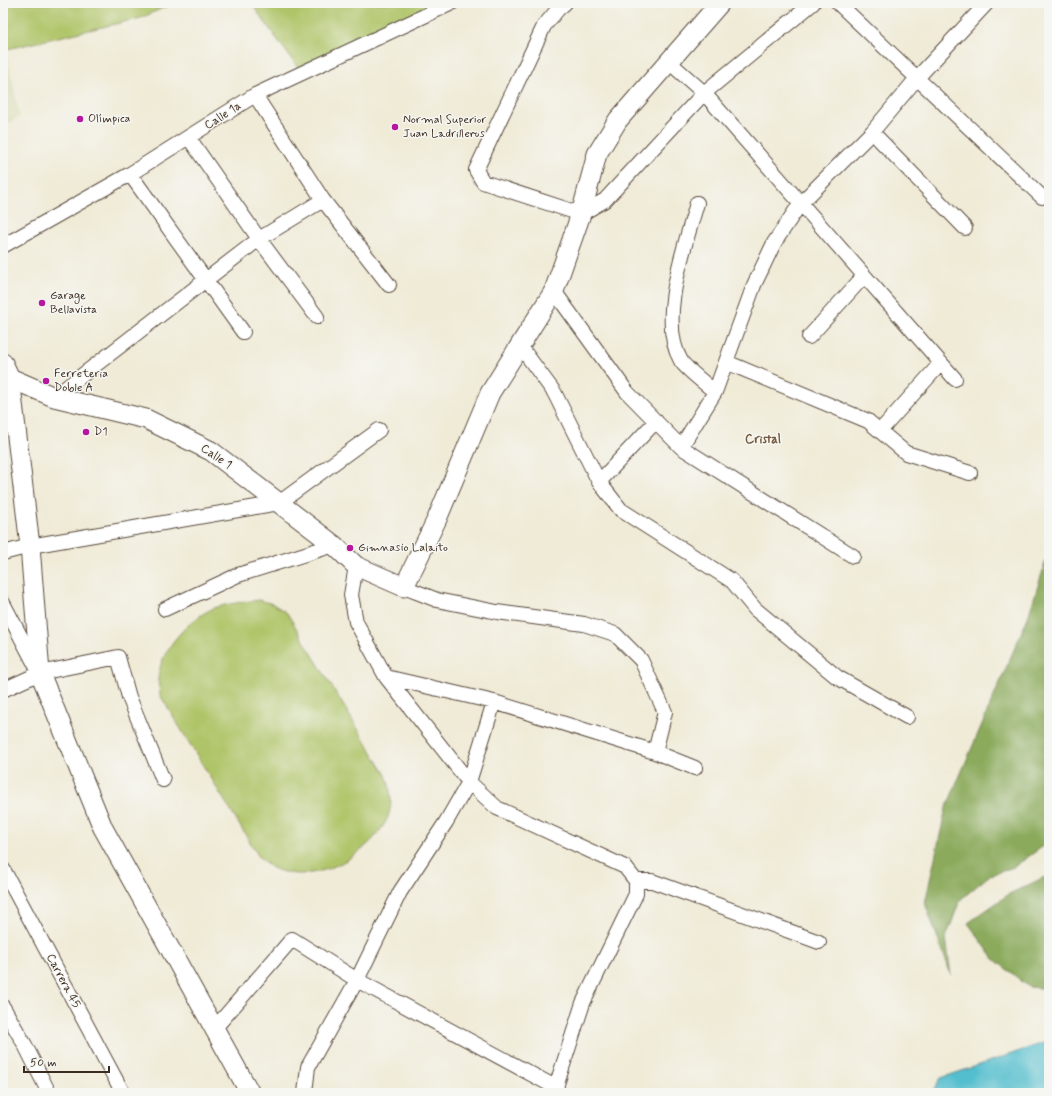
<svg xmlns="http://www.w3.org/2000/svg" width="1052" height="1096" viewBox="0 0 1052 1096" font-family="Mynerve,sans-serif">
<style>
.built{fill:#dcdebc}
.green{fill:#afc468;stroke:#757743}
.forest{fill:#8baa5c;stroke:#636a3d}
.water{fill:#53bece;stroke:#477476}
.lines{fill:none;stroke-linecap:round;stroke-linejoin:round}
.street-casing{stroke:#56473a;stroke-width:16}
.secondary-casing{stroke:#56473a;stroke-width:21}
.street{stroke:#fff;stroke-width:14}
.secondary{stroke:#fff;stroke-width:19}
.poi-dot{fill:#b5179e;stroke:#f6f6f2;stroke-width:1.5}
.labels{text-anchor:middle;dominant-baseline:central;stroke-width:3;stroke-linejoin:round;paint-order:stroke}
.street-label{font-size:12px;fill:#3b2a1e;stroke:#f6f6f2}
.poi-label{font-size:12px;fill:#3b2a1e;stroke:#f6f6f2;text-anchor:start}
.neighbourhood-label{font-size:13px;font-weight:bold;fill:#775b3e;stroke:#f6f6f2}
</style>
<rect width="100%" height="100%" fill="#f6f6f2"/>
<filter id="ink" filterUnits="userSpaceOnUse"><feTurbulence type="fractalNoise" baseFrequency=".025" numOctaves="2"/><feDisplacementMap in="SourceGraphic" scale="8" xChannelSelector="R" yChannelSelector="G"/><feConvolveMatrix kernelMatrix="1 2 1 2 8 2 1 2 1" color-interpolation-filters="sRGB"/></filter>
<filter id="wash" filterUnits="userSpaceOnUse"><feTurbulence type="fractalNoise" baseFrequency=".012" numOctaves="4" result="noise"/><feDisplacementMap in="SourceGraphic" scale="16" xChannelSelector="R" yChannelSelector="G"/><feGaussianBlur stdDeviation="0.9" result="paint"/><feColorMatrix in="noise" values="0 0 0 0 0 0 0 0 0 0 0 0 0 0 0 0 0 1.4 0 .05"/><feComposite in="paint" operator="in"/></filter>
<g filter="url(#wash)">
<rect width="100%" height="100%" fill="#f0ebd7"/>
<path class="built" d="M6,49L20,117L3,126V50Z"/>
<path class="green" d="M3,3H174L141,18L3,50Z
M251,3H444L298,68Z
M259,600L273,604L287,613L386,775C391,788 393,804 388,817C371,855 311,889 271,867C267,864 263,860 259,857L160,695C160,690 158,684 158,680C159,650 189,619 214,608C229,603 244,602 259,600Z"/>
<path class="forest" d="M1049,551V842L1014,867L990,875L960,900L946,938L951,975L925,903L946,808L1028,617Z
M1049,875V989L1029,987L994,959L968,923L1009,894Z"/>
<path class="water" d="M1049,1041V1093H931L941,1078Z"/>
</g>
<g filter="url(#ink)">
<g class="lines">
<defs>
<path id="street" d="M565,3L559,8L544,26L476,170L483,182L581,214L605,200L704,93L813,3
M838,3L1042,197
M668,61L704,93L955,379
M255,95L323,200L389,285
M872,132L965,228
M189,138L259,239L317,317
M130,174L243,332
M697,203C685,247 657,320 681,361C686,369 707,385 715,392
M3,246L130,174L255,95L452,3
M554,291L627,392L681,447L853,556
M809,337L864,276
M520,346L554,392L599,482L621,510L732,581L755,609L837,677L907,717
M726,362L868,421L906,453L970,473
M54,397L259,239L323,200
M880,431L941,363
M681,447L715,392L754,285L774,243L800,204L872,132L917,78L987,3
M599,482L656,421
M3,553L30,546L279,503L379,430
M356,566L351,595L356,622L386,677L469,782L497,808L625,867L636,881V894L583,1003L554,1093
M404,587L437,600L497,612L584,624L615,634L641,660L665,712L655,752
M3,603L37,668
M165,609L238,575L334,545
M386,677L494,702L655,752L695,768
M3,690L40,673L118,657L129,697L163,780
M3,869L123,1093
M636,881H652L819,942
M3,1007L25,1045L49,1093
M214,1029L292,939L357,980L557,1088
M305,1093L308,1067L357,980L400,892L446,822L469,782L494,702"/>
<path id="secondary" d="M3,363L10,378L30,546L40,673L103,828L250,1093
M3,383L10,378L54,397L146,419L211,451L334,545L356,566L404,587L437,519L490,393L554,291L581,214L597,154L618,120L720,3"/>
</defs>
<use href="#street" class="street-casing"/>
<use href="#secondary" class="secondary-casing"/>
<use href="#street" class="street"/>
<use href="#secondary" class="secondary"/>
</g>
</g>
<g class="poi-dot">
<circle cx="80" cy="119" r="4"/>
<circle cx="395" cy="127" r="4"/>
<circle cx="42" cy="303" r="4"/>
<circle cx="46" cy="381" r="4"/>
<circle cx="86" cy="432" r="4"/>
<circle cx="350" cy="548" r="4"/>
</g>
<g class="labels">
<g class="street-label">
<text transform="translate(223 116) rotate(-33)">Calle 1a</text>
<text transform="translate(216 457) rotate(34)">Calle 1</text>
<text transform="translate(63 981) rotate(62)">Carrera 45</text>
</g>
<g class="poi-label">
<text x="88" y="119">Olímpica</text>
<text x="403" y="120">Normal Superior<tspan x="403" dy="14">Juan Ladrilleros</tspan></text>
<text x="50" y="296">Garage<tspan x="50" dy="14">Bellavista</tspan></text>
<text x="54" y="374">Ferreteria<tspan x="54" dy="14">Doble A</tspan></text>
<text x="94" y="432">D1</text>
<text x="358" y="548">Gimnasio Lalaito</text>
</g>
<g class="neighbourhood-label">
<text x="763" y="439">Cristal</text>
</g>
</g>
<rect width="1052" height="1096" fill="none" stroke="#f6f6f2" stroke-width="16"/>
<path d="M24 1066v6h85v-6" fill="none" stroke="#3b2a1e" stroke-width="2"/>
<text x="30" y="1066" font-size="12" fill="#3b2a1e" stroke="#f6f6f2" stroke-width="3" paint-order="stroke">50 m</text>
</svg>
